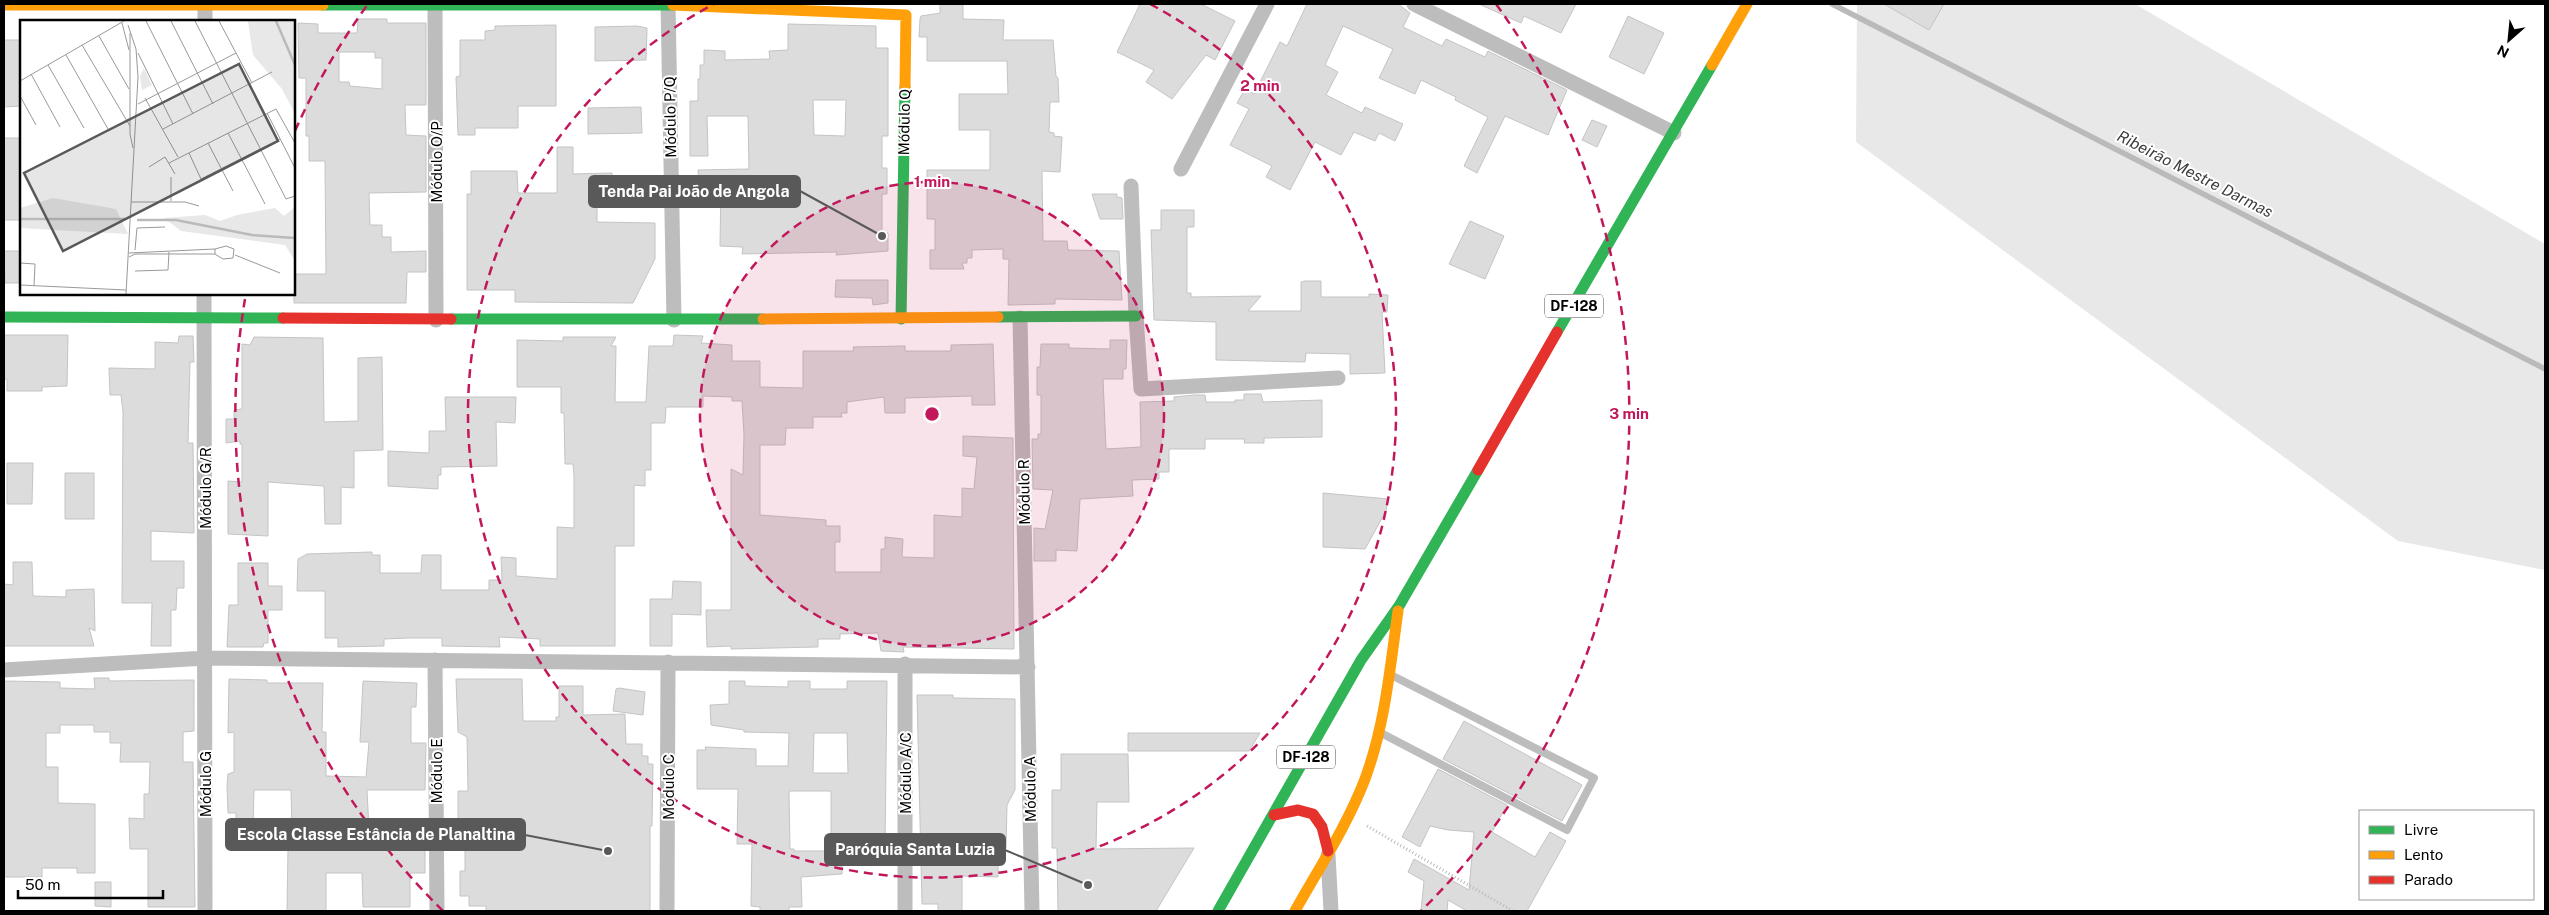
<svg xmlns="http://www.w3.org/2000/svg" width="2549" height="915" viewBox="0 0 2549 915" font-family="'Public Sans',sans-serif">
<style>
.green{fill:#e8e8e8}
.lines{fill:none;stroke-linecap:round;stroke-linejoin:round}
.stream{stroke:#bababa;stroke-width:5.5}
.building{fill:#dcdcdc;stroke:#c4c4c4;fill-rule:evenodd}
.path{stroke:#b8b8b8;stroke-width:3;stroke-dasharray:1 2.5;stroke-linecap:butt}
.lane{stroke:#bdbdbd;stroke-width:8}
.street{stroke:#bdbdbd;stroke-width:15}
.fast{stroke:#30b455;stroke-width:11}
.slow{stroke:#ff9f0a;stroke-width:11}
.jam{stroke:#e5322d;stroke-width:11}
.ring{fill:none;stroke:#c2185b;stroke-width:2.5;stroke-dasharray:9 6}
.labels{text-anchor:middle;dominant-baseline:central;stroke-width:4;stroke-linejoin:round;paint-order:stroke}
.shield{fill:#fff;stroke:#4c4c4c;stroke-width:1}
.shield-label{font-size:14px;font-weight:bold;fill:#000}
.street-label{font-size:15px;fill:#000;stroke:#fff}
.water-label{font-size:16px;font-style:italic;fill:#3e3e3e;stroke:#fff}
.inset-river{fill:none;stroke:#bababa;stroke-width:2.5}
.inset-road{fill:none;stroke:#999;stroke-width:1}
.view{fill:#595959;fill-opacity:0.15;stroke:#595959;stroke-width:2.5}
.inset-edge{fill:none;stroke:#000;stroke-width:2.5}
.centre{fill:#c2185b;stroke:#fff;stroke-width:2.5}
.ring-label{font-size:15px;text-anchor:middle;font-weight:bold;fill:#c2185b;stroke:#fff;stroke-width:4;stroke-linejoin:round;paint-order:stroke}
.leader{fill:none;stroke:#595959;stroke-width:2}
.callout-dot{fill:#595959;stroke:#fff;stroke-width:2}
.callout{fill:#595959;stroke:#595959;stroke-width:2}
.callout-label{font-size:16px;text-anchor:middle;font-weight:bold;fill:#fff}
</style>
<rect width="100%" height="100%" fill="#fff"/>
<path class="green" d="M1857,4H2135L2545,244V570L2398,541L1856,142Z"/>
<g class="lines">
<path class="stream" d="M1832,4L2545,369"/>
</g>
<path class="building" d="M940,4H963V19L1004,20L1003,40H1053L1056,76L1058,78L1059,102H1050L1049,132L1054,133V136L1062,137L1060,172L1042,171L1043,241H1067L1068,250L1119,251L1122,300L1055,299V304L1008,305L1009,259H1003V249L972,250V258H967V263H962L964,269H930V250H935V219H927V170H990V130H959V94H1008L1007,61H927V37H919L920,19L921,16L940,13Z
M1140,4H1201L1235,21L1215,60L1206,55L1172,99L1146,82L1154,70L1117,52Z
M1307,4H1398L1410,13L1403,27L1442,46L1446,39L1485,57L1488,51L1567,90L1548,135L1505,116L1477,173L1464,166L1488,117L1455,100L1456,97L1421,80L1415,94L1379,78L1393,49L1343,26L1325,65L1338,72L1326,95L1362,113L1365,107L1403,124L1395,141L1379,133L1375,141L1354,132L1341,155L1315,142L1290,190L1266,177L1272,166L1230,145L1249,109L1237,103L1245,89L1254,94L1280,42L1287,46Z
M1479,4H1576L1561,33L1524,16L1521,23Z
M1884,4H1944L1929,30Z
M1628,16L1664,33L1644,74L1609,57Z
M358,19H387V23H426V105H405L406,135L426,136V192L369,193L370,225H382V237H391V252L426,251V272H407L406,303H294V274H326L325,161H309V136H306V78H299L298,23L318,24V33H357ZM339,52H375V58H382V89L350,86L349,82H339Z
M788,24L876,26V48H888V136H882V168H887V194H882V233H888V251L836,255L837,252L742,254L743,247L720,246L721,184L699,186L698,170L749,169L748,116H707L708,156H690V101H698V79H700V65H704V50L725,51V60L770,59L769,51L788,50ZM813,100H846L845,136L814,135Z
M556,25V106H518V128H475V135H458L456,77L460,76V40H485V31L495,30V26Z
M637,26L647,28L646,60L595,61V27Z
M4,40H21V106L4,107Z
M641,107L642,133L588,134V108Z
M1592,120L1607,126L1597,147L1582,140Z
M4,138H21V220H4Z
M557,147H573V174L612,173L613,193H597V222L655,223V259L633,303L515,302V290H467V194H471V171H517L518,193H557Z
M1092,194H1117V197L1122,198L1123,219H1100Z
M1161,210H1194V227H1187V293H1191V297L1261,296L1248,311H1301V282L1305,281H1321V297H1369V294L1388,295L1387,312H1382L1385,373L1350,374V354L1306,353L1305,362L1216,360V322L1154,320L1151,230H1161Z
M1470,221L1504,236L1485,279L1449,264Z
M4,251H21V283H5Z
M836,280H888V303L873,305L872,298L835,297Z
M4,335H68L67,386L42,387V391H7V379H4Z
M674,335L703,336L701,343L732,345V361H760V387L803,388V351H854L853,347L905,346V351H951V345L993,344L995,405H972V396L905,398V413H885L884,397L847,402V413H841L842,417H813V428H786L785,445H760V515L826,520V526H840V542H835V572H881V549H885V537L903,539L902,557L934,558V515L962,517V488L974,489L977,457L963,456V436L1013,438L1014,649L903,647L904,652L881,651L878,633L840,634V639H818V647L731,649V646L707,647L706,610H731V469L743,475L744,434L742,401H732V397L703,396V407H666L665,423H651V470H645V486L634,485V546H615V646H540V639L499,637L500,647L442,646V638H408L384,639V646L338,647V638H325V591H297L298,559L307,554L372,552V555H380V573H421L422,555H441V590H489V580H502L501,557L516,558V576L557,579V527L574,528V476L573,464H565L564,413H561V387H517V340L563,341V337H616L611,346H616L615,402H646L649,346H673Z
M179,336H193L194,362H190L188,443H193L194,533L151,531V561H184V588H177L176,610H171V646H151L152,603H122L123,412L121,395H110L109,368L155,369V342L178,343Z
M254,337L323,338L324,422L358,421V358L382,357L383,450L354,451V488L341,487V524H325L324,486L268,482V536L228,534V481L242,482V444H240V441L226,443V419H234V410L242,409V344L250,345Z
M1110,340H1127L1126,369H1123V379H1103L1106,449L1141,447L1140,402L1174,401V397L1194,395H1205L1206,402H1235V400H1244V394H1261L1263,402L1322,400V437L1264,438V443H1244L1245,439H1205V449H1169V472H1159V479L1132,480L1133,496L1080,499L1077,551L1056,550V561H1034V528L1045,529L1053,490L1033,489L1032,439H1038V434H1041V395H1037V367H1040L1041,344H1069V348L1110,349Z
M445,397H516L515,423L496,422L497,466L441,467V475H438V489L388,486V451L429,453V431H446Z
M7,463H33L32,504H7Z
M65,473H94V519H65Z
M1323,493L1388,499L1386,511L1365,549L1323,547Z
M13,562H32L33,596L66,597V590L94,589L95,631L89,628L94,646H4V584L13,585Z
M238,563H268V586H282V610H268V643H264L263,647H227L229,605H238Z
M673,581L701,582V615L672,614V646H650V599H672Z
M94,678H109V681L194,680V731L183,732V762H193L195,907H148V849H130L129,818L144,819V794H149L150,762H120L121,743H110V732H94V725H60V733H46V767H58V803L95,804V873H77V868H42V877H4V681L60,682V688L95,689Z
M229,679L267,680V683H323L322,732H326V776L366,777L369,742H360L363,681L417,683L416,707H411V743H426L425,790H367L370,849L425,848V873H410V907H363L362,873H326V911H287L288,848H236V813H228L227,786L228,774L234,772V732L228,733ZM254,790H291L292,830H253Z
M456,679H522L523,721H556V717H559V686H583V715L625,714L626,744H642V756H648V764H653L652,826H650V911H486V906H469V896H460V871H465V821H458V791H468L467,737L458,732Z
M729,681H745V686L788,687V681H810V689H847V681H887L885,848H831V791H789L790,849H794V851H842V874L801,877L802,907H789V911H760V907L751,906L752,844H737L738,789H697V750H706L705,747L756,749V766H788L789,733L744,732V730L711,725L710,705L729,704ZM814,733H847L848,773H813Z
M619,688L645,692L643,715L613,711L616,689Z
M917,695H953V698L1015,699V790L1007,805L1006,848H998V877L962,876V911H938V904H922Z
M1464,721L1582,785L1562,821L1443,759Z
M1128,733H1260L1249,751H1128Z
M1061,754H1128L1129,802H1097L1096,849L1194,848L1156,911H1058L1057,848H1052V790H1061Z
M1438,769L1507,805L1492,832L1535,857L1550,832L1566,841L1527,911H1467L1448,900L1447,911H1421L1424,881L1408,872L1414,859L1469,890L1474,832L1448,830L1430,826L1420,847L1402,837Z
M95,882H111V907L95,906Z"/>
<g class="lines">
<path class="path" d="M1367,826L1513,911"/>
<path class="lane" d="M1381,733L1567,830L1594,778L1393,676"/>
<path class="street" d="M435,4L436,320
M668,4L674,320
M1414,4L1674,133
M205,21V4
M1181,169L1267,4
M1131,186L1136,316L1141,389L1338,378
M204,294L205,911
M1020,318L1032,911
M435,660L437,911
M4,670L206,658L1028,667
M1328,855L1331,911
M667,911L668,662
M905,911V664"/>
<path class="fast" d="M323,5H673
M4,317L283,318
M998,317L1136,316
M451,319H763
M901,319L905,87
M1557,332L1712,65
M1218,911L1361,660L1399,606L1478,470"/>
<path class="slow" d="M4,5H323
M673,5L906,15L905,87
M1712,65L1747,4
M763,319L998,317
M1295,911C1319,868 1347,826 1365,779C1385,725 1390,668 1398,611"/>
<path class="jam" d="M283,318L451,319
M1478,470L1557,332
M1274,815L1298,810L1313,814L1322,827L1328,851"/>
</g>
<circle cx="932" cy="414" r="232" fill="#c2185b" fill-opacity=".12"/>
<g class="ring">
<circle cx="932" cy="414" r="232"/>
<path d="M1150 4A464 464 0 1 1 714 4"/>
<path d="M443 911A697 697 0 0 1 245 299M295 131A697 697 0 0 1 368 4M1496 4A697 697 0 0 1 1421 911"/>
</g>
<g class="labels">
<g class="shield">
<rect x="1545" y="294.5" width="58" height="23" rx="4"/>
<rect x="1277" y="745.5" width="58" height="23" rx="4"/>
</g>
<g class="shield-label">
<text x="1574" y="306">DF-128</text>
<text x="1306" y="757">DF-128</text>
</g>
<g class="street-label">
<text transform="translate(670 117) rotate(-91)">Módulo P/Q</text>
<text transform="translate(904 122) rotate(-89)">Módulo Q</text>
<text transform="translate(436 162) rotate(-90)">Módulo O/P</text>
<text transform="translate(205 488) rotate(-90)">Módulo G/R</text>
<text transform="translate(1024 492) rotate(-91)">Módulo R</text>
<text transform="translate(436 771) rotate(-90)">Módulo E</text>
<text transform="translate(905 773) rotate(-90)">Módulo A/C</text>
<text transform="translate(205 784) rotate(-90)">Módulo G</text>
<text transform="translate(668 787) rotate(-90)">Módulo C</text>
<text transform="translate(1030 789) rotate(-91)">Módulo A</text>
</g>
<g class="water-label">
<text transform="translate(2195 174) rotate(27)">Ribeirão Mestre Darmas</text>
</g>
</g>
<g transform="translate(20 20)">
<rect width="275" height="275" fill="#fff"/>
<path d="M228,1H275V94L262,69L233,35ZM124,48L132,65L122,70L120,56ZM33,178L96,189L108,214L0,208V188ZM275,187V241L265,225L161,211L144,198L185,195L200,201L217,195L255,188L264,196Z" fill="#e8e8e8"/>
<path class="inset-river" d="M256,1L275,45M0,199H105M117,200H156L232,215L275,218"/>
<path class="inset-road" d="M126,1L173,94M151,1L193,84M175,1L266,179L275,176M199,1L232,63M102,3L109,30M110,13V114L113,128M79,16L109,69M62,25L110,106M118,33L153,104M46,35L88,109M28,45L64,108M11,54L40,107M0,61L104,1M0,76L16,105M125,78L158,137M118,84L216,33M247,93L275,148M143,109L252,52M208,113L245,184M188,123L213,171M169,133L181,159L260,119M149,143L256,89L275,123M129,147L145,137L155,154M151,181V157M111,182H165L179,186M206,226L214,229L213,238L203,239L195,234V229ZM115,230L117,208L145,207M109,233L195,229M215,235L260,253M109,237L115,234H195M0,243L15,244L14,266M115,251L148,250L149,232M0,265L106,270M106,274L118,57L116,29L108,5"/>
<path class="view" d="M219,44L258,121L43,231L4,153Z"/>
<rect width="275" height="275" class="inset-edge"/>
</g>
<circle cx="932" cy="414" r="8" class="centre"/>
<g class="ring-label">
<text x="1260" y="91">2 min</text>
<text x="932" y="187">1 min</text>
<text x="1629" y="419">3 min</text>
</g>
<path class="leader" d="M882 236L800 191M608 851L525 835M1088 885L1005 850"/>
<g class="callout-dot">
<circle cx="882" cy="236" r="5"/>
<circle cx="608" cy="851" r="5"/>
<circle cx="1088" cy="885" r="5"/>
</g>
<g class="callout">
<rect x="589" y="176" width="211" height="31" rx="5"/>
<rect x="226" y="819" width="299" height="31" rx="5"/>
<rect x="825" y="834" width="180" height="31" rx="5"/>
</g>
<g class="callout-label">
<text x="694" y="197">Tenda Pai João de Angola</text>
<text x="376" y="840">Escola Classe Estância de Planaltina</text>
<text x="915" y="855">Paróquia Santa Luzia</text>
</g>
<rect width="2549" height="915" fill="none" stroke="#000000" stroke-width="10"/>
<rect x="2359" y="810" width="175" height="90" fill="#ffffff" stroke="#999999"/>
<rect x="2369" y="826" width="25" height="8" fill="#30b455" stroke="#999999"/>
<text x="2404" y="835" font-size="15" fill="#000000">Livre</text>
<rect x="2369" y="851" width="25" height="8" fill="#ff9f0a" stroke="#999999"/>
<text x="2404" y="860" font-size="15" fill="#000000">Lento</text>
<rect x="2369" y="876" width="25" height="8" fill="#e5322d" stroke="#999999"/>
<text x="2404" y="885" font-size="15" fill="#000000">Parado</text>
<g transform="translate(2509 40) rotate(207)" stroke="#ffffff" stroke-width="4" paint-order="stroke">
<path d="M0-4L9 19L0 12L-9 19Z" fill="#000000"/>
<text y="-8" font-size="14" font-weight="bold" text-anchor="middle" fill="#000000">N</text>
</g>
<path d="M18 890v8h145v-8" fill="none" stroke="#000000" stroke-width="2.5"/>
<text x="25" y="890" font-size="15" fill="#000000" stroke="#ffffff" stroke-width="4" paint-order="stroke">50 m</text>
</svg>
